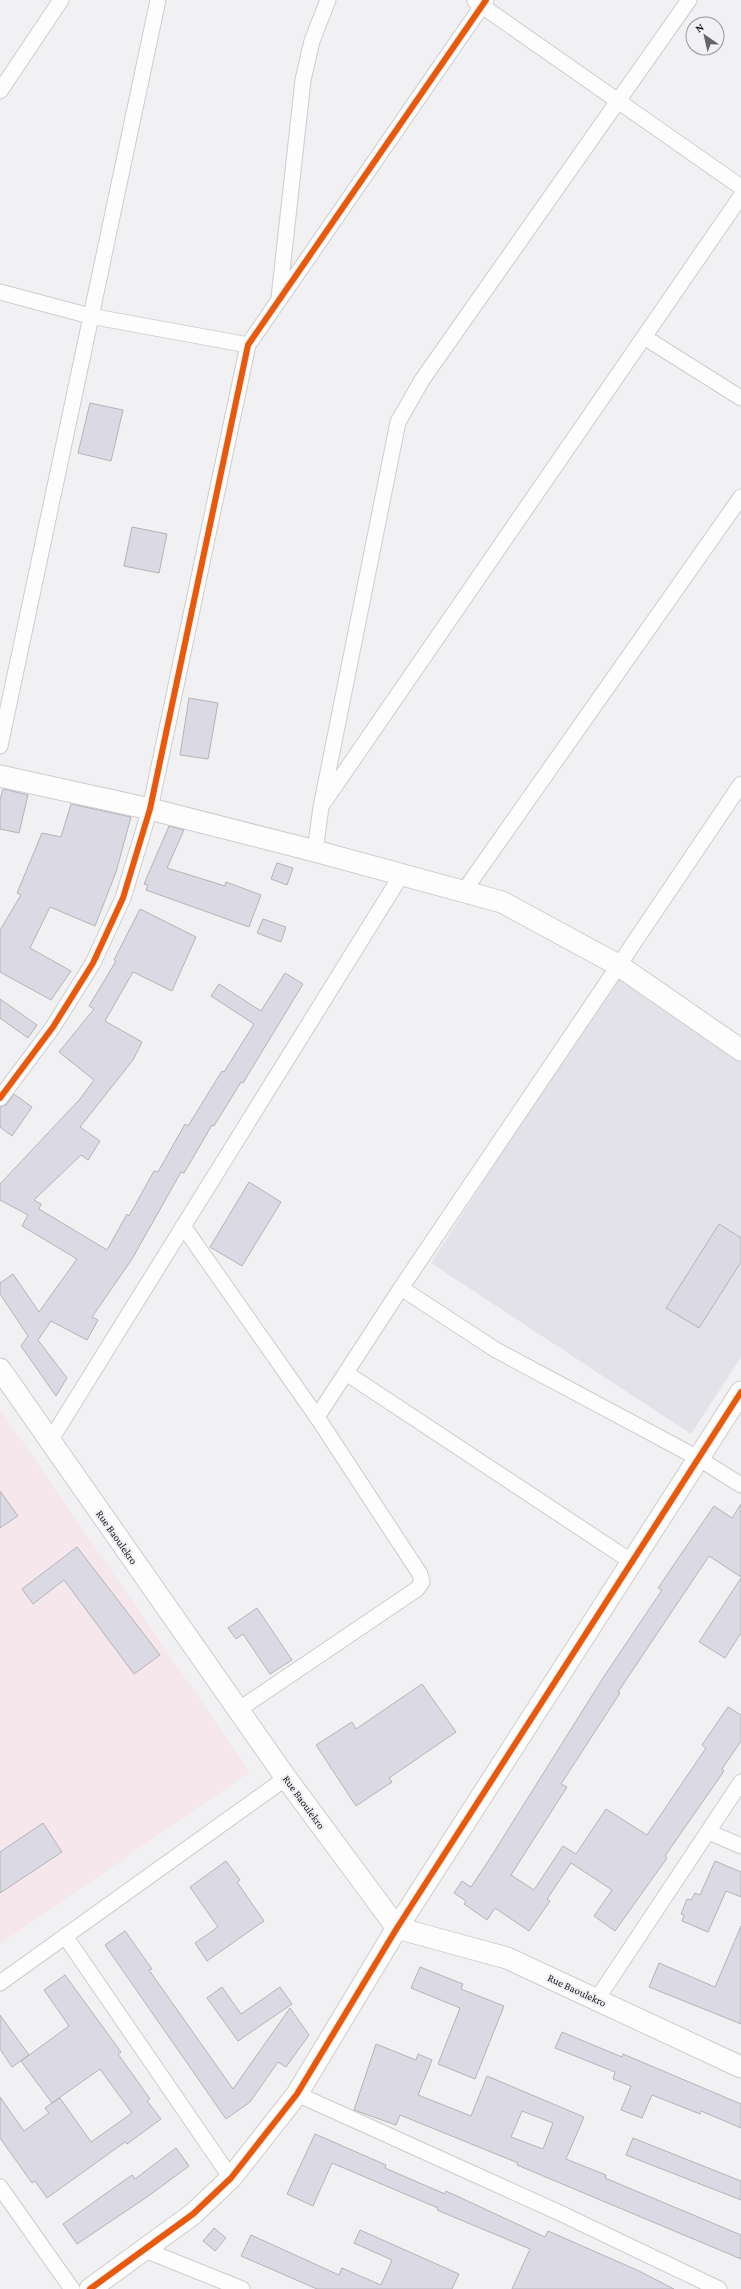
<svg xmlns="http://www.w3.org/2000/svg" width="741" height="2289" viewBox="0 0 741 2289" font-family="'Crimson Pro',serif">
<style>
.built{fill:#e3e2e9}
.education{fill:#f6e7ec}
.building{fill:#dad9e4;stroke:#b4b4b7;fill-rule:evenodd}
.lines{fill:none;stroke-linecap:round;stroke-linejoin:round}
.street-casing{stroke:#cdcdcf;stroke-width:17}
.secondary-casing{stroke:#cdcdcf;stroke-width:23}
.street{stroke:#fdfdfd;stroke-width:15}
.secondary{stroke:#fdfdfd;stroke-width:21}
.cycleway-casing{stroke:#f0f0f5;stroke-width:8}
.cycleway{stroke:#e8590c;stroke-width:6}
.labels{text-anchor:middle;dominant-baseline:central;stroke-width:4;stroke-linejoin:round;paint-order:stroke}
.street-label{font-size:11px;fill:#1a1a1b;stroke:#f0f0f5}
</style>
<rect width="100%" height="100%" fill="#f1f1f4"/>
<path class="built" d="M616,975L741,1058V1357L691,1434L431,1263Z"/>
<path class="education" d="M0,1409L250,1772L0,1944Z"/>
<path class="building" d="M90,403L123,410L111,461L78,453Z
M132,527L167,534L159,573L124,566Z
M189,698L218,703L208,759L180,755Z
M3,789L28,795L19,833L0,829V800Z
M71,804L131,817L116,872L95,926L50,907L30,948L71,971L51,1000L0,972V930L21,895L17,893L42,833L61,837Z
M169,826L184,830L167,868L225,886L226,882L261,895L249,927L146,890L148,885L144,884Z
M277,863L293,868L287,885L271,879Z
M140,909L196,937L172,991L133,972L105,1021L142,1042L133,1060L80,1127L100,1141L88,1160L81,1155L34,1200L41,1204L39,1209L107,1250L127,1214L129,1216L154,1171L158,1172L185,1124L188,1126L222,1071L224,1072L254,1024L211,996L219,984L261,1011L285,973L303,984L243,1083L241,1082L214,1126L212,1125L184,1173L181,1172L132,1259L92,1317L98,1320L87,1340L51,1321L38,1340L67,1378L56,1396L21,1346L28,1336L0,1294V1283L13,1274L39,1312L77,1259L22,1226L28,1215L0,1200V1184L80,1099L94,1080L59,1052L94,1009L89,1006L116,961L114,960Z
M263,919L286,927L281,942L257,933Z
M0,999L37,1025L28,1038L0,1018Z
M14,1094L32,1107L12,1136L0,1127V1107L7,1104Z
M249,1182L281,1202L242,1266L210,1247Z
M719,1224L741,1238V1262L699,1328L666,1308Z
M0,1491L18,1516L0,1528Z
M741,1504V1577L709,1556L618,1692L620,1693L561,1784L567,1787L511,1875L534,1890L563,1846L576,1854L606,1809L647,1835L706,1748L702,1745L728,1707L741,1715V1741L722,1769L724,1771L665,1856L667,1858L615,1931L594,1916L612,1890L571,1863L547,1899L550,1901L529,1931L495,1908L487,1920L464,1904L466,1901L454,1893L462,1881L471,1887L489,1860L603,1678L662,1590L658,1588L714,1506L732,1518Z
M77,1547L160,1655L134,1674L64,1580L33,1604L22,1589Z
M741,1578V1633L725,1658L699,1642Z
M257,1608L292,1660L270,1674L243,1634L236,1639L228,1628Z
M422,1684L456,1732L389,1778L392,1782L356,1806L316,1745L352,1722L356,1729Z
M43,1823L62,1852L0,1893V1852Z
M226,1861L240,1880L237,1882L264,1921L207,1961L195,1943L218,1927L190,1887Z
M715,1861L741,1872V1897L726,1891L708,1932L682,1921L684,1915L681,1914L687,1899L691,1900L695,1893L700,1895Z
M741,1926V2024L649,1987L659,1963L715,1987Z
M125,1931L152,1969L149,1970L233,2089L290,2008L309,2035L286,2067L278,2062L250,2102L226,2119L105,1945Z
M420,1967L463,1984L461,1989L504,2006L475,2079L438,2064L460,2008L411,1988Z
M65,1975L121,2052L118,2054L150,2099L147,2101L161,2119L127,2144L125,2142L47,2198L35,2181L32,2183L0,2138V2097L24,2131L49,2113L45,2108L52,2103L21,2061L69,2026L44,1990ZM100,2069L132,2113L91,2142L60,2098L52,2103Z
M222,1987L241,2014L280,1987L292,2004L238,2041L207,1998Z
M0,2015L29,2055L12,2067L0,2049Z
M562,2032L622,2057L623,2054L741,2104V2128L701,2111L700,2114L652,2095L642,2118L621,2110L631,2086L613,2079L615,2072L555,2048Z
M376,2044L416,2060L418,2054L432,2060L418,2095L471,2116L487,2076L584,2117L566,2159L606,2175L605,2178L741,2235V2259L517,2165L518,2163L400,2115L396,2125L354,2110ZM522,2111L553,2123L543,2149L511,2137Z
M315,2134L386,2165L385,2168L445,2194L446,2191L545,2237L548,2231L637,2270L674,2289H512L530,2249L437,2210L438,2208L332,2163L313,2206L287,2194Z
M633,2138L741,2181V2200L626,2155Z
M176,2148L189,2166L147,2197L77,2244L63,2224L132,2175L135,2179Z
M214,2228L226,2238L215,2251L203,2241Z
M360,2230L459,2274L452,2289H317L241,2256L251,2235L339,2275L342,2268L381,2285L392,2260L354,2243Z"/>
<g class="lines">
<defs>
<path id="street" d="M475,1L741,187
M0,91L61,0
M0,292L90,316L248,345
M279,298L303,80L312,41L328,0
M644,337L741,398
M0,746L158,0
M324,802L741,196
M315,851L321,807L398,422L422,380L689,0
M464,891L741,497
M0,1098L53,1027L93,963L123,898L150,809L248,345L486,0
M183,1226L317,1417L420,1574L422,1582L417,1589L238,1710
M401,1288L496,1350L698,1458L741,1485
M346,1373L632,1562
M317,1417L401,1288L741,784
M50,1441L402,874
M709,1832L741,1846
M65,1936L231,2178
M0,1983L286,1778
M597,1999L741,1782
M297,2094L560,2213L719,2289
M0,2187L72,2289
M145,2250L242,2289"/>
<path id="secondary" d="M0,776L150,809L315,851L502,902L618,965L741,1050
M0,1369L286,1778L397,1928L507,1958L741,2067
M90,2289L193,2214L231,2178L297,2094L397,1928L741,1392"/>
</defs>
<use href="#street" class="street-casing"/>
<use href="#secondary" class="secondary-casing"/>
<use href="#street" class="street"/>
<use href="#secondary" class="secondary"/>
<defs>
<path id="cycleway" d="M0,1098L53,1027L93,963L123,898L150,809L248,345L486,0
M90,2289L193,2214L231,2178L297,2094L397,1928L741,1392"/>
</defs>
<use href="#cycleway" class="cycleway-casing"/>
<use href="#cycleway" class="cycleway"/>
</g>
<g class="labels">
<g class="street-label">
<text transform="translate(117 1537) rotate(55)">Rue Baoulekro</text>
<text transform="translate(304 1802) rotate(54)">Rue Baoulekro</text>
<text transform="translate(577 1990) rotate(25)">Rue Baoulekro</text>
</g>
</g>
<g transform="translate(705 36) rotate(326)"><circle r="19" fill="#f0f0f5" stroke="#9a9a9e"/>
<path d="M0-3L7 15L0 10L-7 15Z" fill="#656567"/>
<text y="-6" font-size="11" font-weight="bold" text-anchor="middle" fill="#1a1a1b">N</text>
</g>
</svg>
